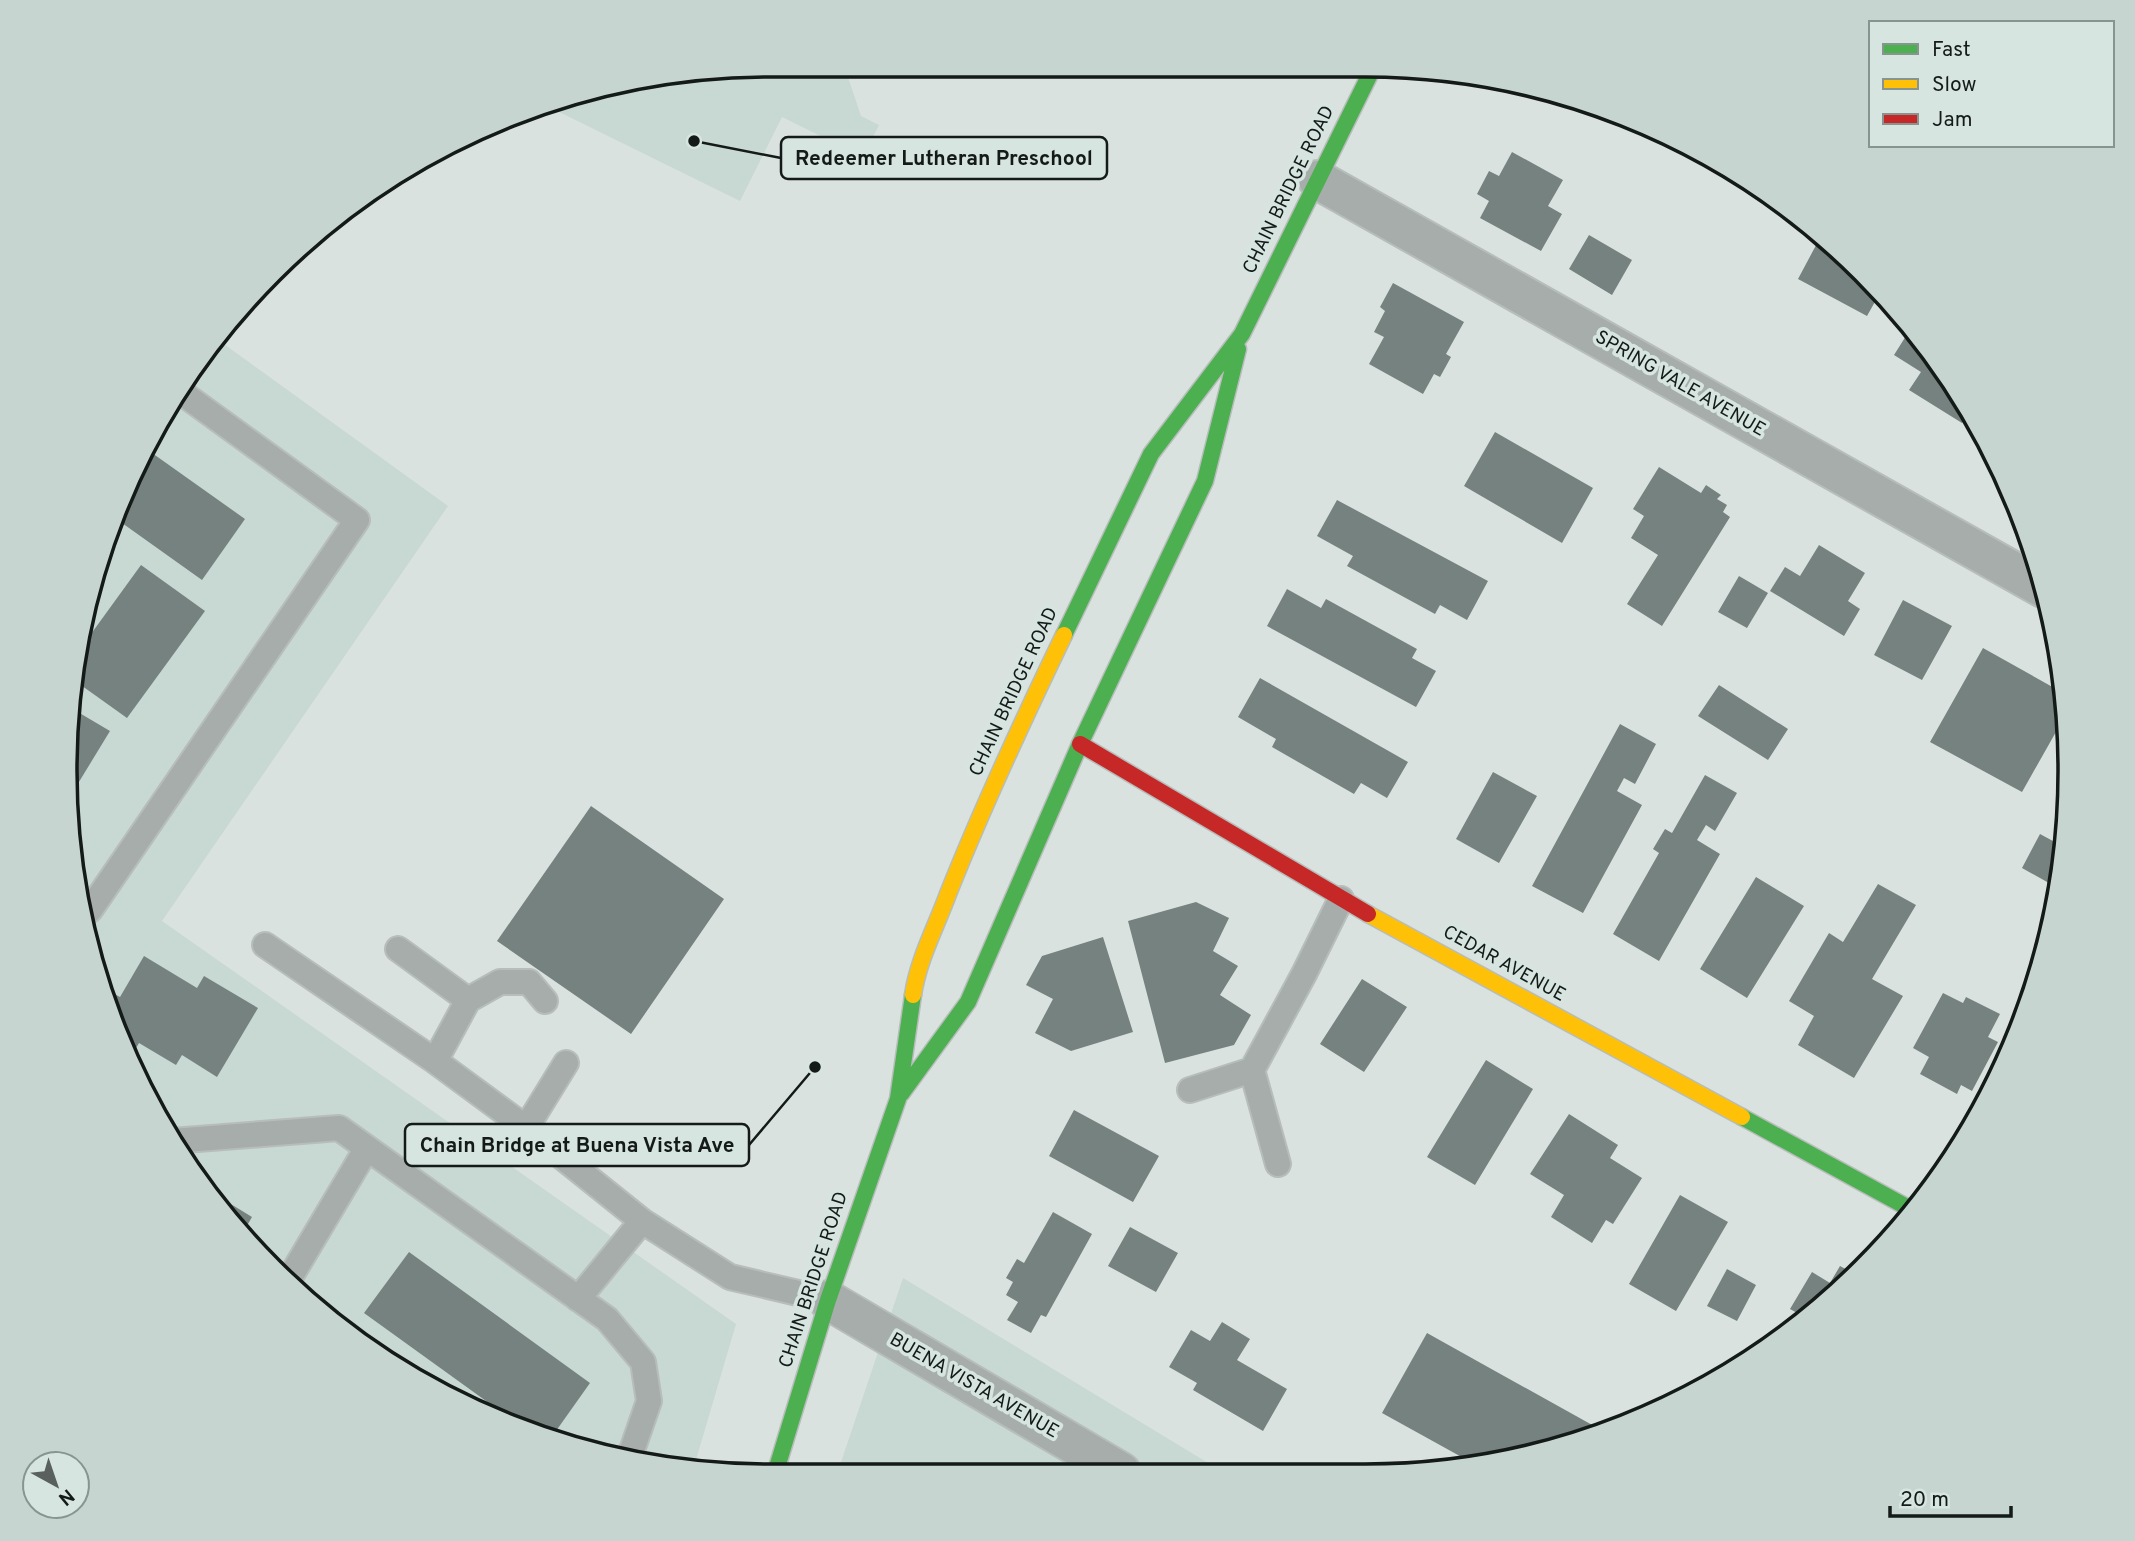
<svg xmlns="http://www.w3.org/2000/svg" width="2135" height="1541" viewBox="0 0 2135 1541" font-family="Overpass,sans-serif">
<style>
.built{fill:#c8d8d3}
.building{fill:#76827f}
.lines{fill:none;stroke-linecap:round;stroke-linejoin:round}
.lane-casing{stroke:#b7bdba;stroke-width:28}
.street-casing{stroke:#b7bdba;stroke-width:42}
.fast-casing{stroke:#b7bdba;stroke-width:19}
.slow-casing{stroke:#b7bdba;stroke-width:19}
.jam-casing{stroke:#b7bdba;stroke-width:19}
.lane{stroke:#a6adab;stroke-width:24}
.street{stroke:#a6adab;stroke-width:38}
.fast{stroke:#4caf50;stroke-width:16}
.slow{stroke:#ffc107;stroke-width:16}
.jam{stroke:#c62828;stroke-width:16}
.labels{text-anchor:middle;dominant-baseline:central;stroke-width:7;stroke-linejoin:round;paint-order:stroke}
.street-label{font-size:19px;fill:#141a18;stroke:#d6e5e0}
.rim{fill:none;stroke:#141a18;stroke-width:3.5}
.leader{fill:none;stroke:#141a18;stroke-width:2.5}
.callout-dot{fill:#141a18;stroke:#d6e5e0;stroke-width:2.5}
.callout{fill:#d6e5e0;stroke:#141a18;stroke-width:2.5}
.callout-label{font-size:21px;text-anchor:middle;font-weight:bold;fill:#141a18}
</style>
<rect width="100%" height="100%" fill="#dae2df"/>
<path class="built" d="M770,65H852L847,74L861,116L879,125L863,157L782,117L740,201L547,106L548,102L587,89Z
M217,339L448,506L162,921L736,1324L693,1470L588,1452L459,1404L341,1331L240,1236L183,1162L119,1041L71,862V678L89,587L137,459Z
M903,1278L1223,1472L837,1474Z"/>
<path class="building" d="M1512,152L1563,180L1548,206L1562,214L1541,251L1480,218L1489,201L1477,194L1489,171L1499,176Z
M1822,234L1881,291L1867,316L1798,279Z
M1589,235L1632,260L1612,295L1569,269Z
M1393,283L1464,322L1446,354L1451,357L1440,377L1434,374L1423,394L1369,364L1384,337L1374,332L1385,311L1380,307Z
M1911,328L1970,410L1962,423L1909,390L1921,372L1894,355Z
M1495,432L1593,488L1562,543L1464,486Z
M145,448L245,519L202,580L115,518L137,459Z
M1659,467L1701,493L1706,485L1721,495L1717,499L1727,505L1723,512L1730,517L1662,626L1627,604L1658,555L1631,538L1644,516L1633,509Z
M1337,500L1488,581L1467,620L1440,605L1435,614L1347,566L1353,556L1317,536Z
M1819,545L1865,573L1848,601L1860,609L1844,636L1770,591L1785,567L1800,576Z
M141,565L205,611L127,718L71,678L75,656Z
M1739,576L1768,593L1747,628L1718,612Z
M1287,589L1321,608L1326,599L1417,649L1412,658L1436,671L1416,707L1267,626Z
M1903,600L1952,626L1922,680L1874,655Z
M1983,648L2065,694V716L2022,792L1930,742Z
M1260,678L1408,762L1387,798L1361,783L1354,794L1272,747L1276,739L1238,717Z
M1719,685L1788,729L1768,760L1698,716Z
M71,708L110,731L71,795Z
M1620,724L1656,744L1635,784L1624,778L1617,791L1642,805L1583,913L1532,886Z
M1493,772L1537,796L1499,863L1456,839Z
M1705,775L1737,793L1715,831L1706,825L1697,840L1720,854L1659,961L1613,934L1659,853L1653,849L1665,829L1672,833Z
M591,806L724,899L631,1034L497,941Z
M2040,834L2064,847L2056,887L2022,868Z
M1756,877L1804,906L1747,998L1700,969Z
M1878,884L1916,905L1872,979L1903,996L1854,1078L1798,1045L1814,1016L1789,1001L1829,933L1843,942Z
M1196,902L1229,918L1213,951L1238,966L1220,995L1251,1015L1234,1045L1165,1063L1128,921Z
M1103,937L1133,1032L1071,1051L1035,1033L1053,999L1026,985L1042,956Z
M144,956L197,988L204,976L258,1008L217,1077L182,1055L176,1065L139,1043L129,1060L119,1041L105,989L120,997Z
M1362,979L1407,1007L1364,1072L1320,1044Z
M1943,993L1963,1003L1966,997L2000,1014L1988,1037L1998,1042L1972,1091L1961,1085L1957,1094L1920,1074L1929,1057L1913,1048Z
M1486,1060L1533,1089L1475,1185L1427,1157Z
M1074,1110L1159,1156L1133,1202L1049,1156Z
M1569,1114L1618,1145L1610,1158L1642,1178L1613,1224L1606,1220L1592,1243L1551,1217L1564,1195L1530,1174Z
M203,1187L252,1217L241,1236H240Z
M1680,1195L1728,1222L1676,1311L1629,1284Z
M1053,1212L1092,1234L1046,1317L1041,1315L1031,1333L1007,1320L1018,1302L1006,1295L1013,1282L1006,1278L1017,1259L1024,1263Z
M1130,1227L1178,1253L1156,1292L1108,1266Z
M409,1252L590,1383L551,1438L525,1429L364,1313Z
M1840,1266L1855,1274L1830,1301L1806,1318L1790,1309L1812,1272L1830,1283Z
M1727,1269L1756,1285L1737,1321L1707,1306Z
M1222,1322L1250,1339L1237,1360L1287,1389L1263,1431L1193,1390L1197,1383L1169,1367L1191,1330L1210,1341Z
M1427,1333L1495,1371L1603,1431L1476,1465L1382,1413Z"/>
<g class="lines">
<defs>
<path id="lane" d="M82,905L90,910L357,520L182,393
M265,945L435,1061
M398,949L468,1000L500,982H529L545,1001
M468,1000L435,1061L526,1128L642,1221L730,1277L828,1300
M1252,1070L1278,1164
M1190,1090L1252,1070L1304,974L1341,899
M526,1128L566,1063
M172,1141L339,1128L367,1148L607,1319L643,1362L649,1401L629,1459
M288,1281L367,1148
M578,1299L642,1221"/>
<path id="street" d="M1318,180L2043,588
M828,1300L1121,1472"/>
<path id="fast" d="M1064,635L1151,454L1242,334L1374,66
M901,1094L968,1002L1080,744L1205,481L1238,349
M1742,1117L1914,1211
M775,1474L828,1300L898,1099L913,995"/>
<path id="slow" d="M1368,914L1742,1117
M913,995C918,960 936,927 948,894C983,806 1023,720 1064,635"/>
<path id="jam" d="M1080,744L1368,914"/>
</defs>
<use href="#lane" class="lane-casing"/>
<use href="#street" class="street-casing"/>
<use href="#fast" class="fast-casing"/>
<use href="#slow" class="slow-casing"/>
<use href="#jam" class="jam-casing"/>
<use href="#lane" class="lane"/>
<use href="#street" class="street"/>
<use href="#fast" class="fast"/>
<use href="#slow" class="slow"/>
<use href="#jam" class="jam"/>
</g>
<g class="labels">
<g class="street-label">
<text transform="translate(1289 190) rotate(-64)">CHAIN BRIDGE ROAD</text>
<text transform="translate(1680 384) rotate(30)">SPRING VALE AVENUE</text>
<text transform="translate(1014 692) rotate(-65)">CHAIN BRIDGE ROAD</text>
<text transform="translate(1504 964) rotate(29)">CEDAR AVENUE</text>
<text transform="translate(814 1280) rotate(-72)">CHAIN BRIDGE ROAD</text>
<text transform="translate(974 1386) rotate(30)">BUENA VISTA AVENUE</text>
</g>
</g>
<path d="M0 0H2135V1541H0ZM770 77H1365A693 693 0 0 1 2058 770V771A693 693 0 0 1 1365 1464H770A693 693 0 0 1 77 771V770A693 693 0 0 1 770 77Z" fill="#c6d5d0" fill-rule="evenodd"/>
<path class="rim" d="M770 77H1365A693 693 0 0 1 2058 770V771A693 693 0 0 1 1365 1464H770A693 693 0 0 1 77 771V770A693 693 0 0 1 770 77Z"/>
<path class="leader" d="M694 141L781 158M815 1067L749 1145"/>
<g class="callout-dot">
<circle cx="694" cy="141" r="7"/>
<circle cx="815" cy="1067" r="7"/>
</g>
<g class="callout">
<rect x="781" y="137" width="326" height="42" rx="7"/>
<rect x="405" y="1124" width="344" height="42" rx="7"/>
</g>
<g class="callout-label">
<text x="944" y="165">Redeemer Lutheran Preschool</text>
<text x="577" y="1152">Chain Bridge at Buena Vista Ave</text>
</g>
<rect x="1869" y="21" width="245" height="126" fill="#d6e5e0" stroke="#889490" stroke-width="2"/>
<rect x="1883" y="44" width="35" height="10" fill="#4caf50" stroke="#889490" stroke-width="2"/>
<text x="1932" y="56" font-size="21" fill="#141a18">Fast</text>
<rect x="1883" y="79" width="35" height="10" fill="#ffc107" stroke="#889490" stroke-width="2"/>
<text x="1932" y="91" font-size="21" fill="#141a18">Slow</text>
<rect x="1883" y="114" width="35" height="10" fill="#c62828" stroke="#889490" stroke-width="2"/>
<text x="1932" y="126" font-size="21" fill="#141a18">Jam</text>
<g transform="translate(56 1485) rotate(140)"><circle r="33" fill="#d6e5e0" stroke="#889490" stroke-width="2"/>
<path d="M0-5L12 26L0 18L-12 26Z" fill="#59605e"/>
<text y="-10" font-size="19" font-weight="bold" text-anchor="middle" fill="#141a18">N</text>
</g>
<path d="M1890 1506v10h121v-10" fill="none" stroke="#141a18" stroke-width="3.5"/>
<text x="1900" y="1506" font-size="21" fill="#141a18" stroke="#d6e5e0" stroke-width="5" paint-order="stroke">20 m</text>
</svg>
